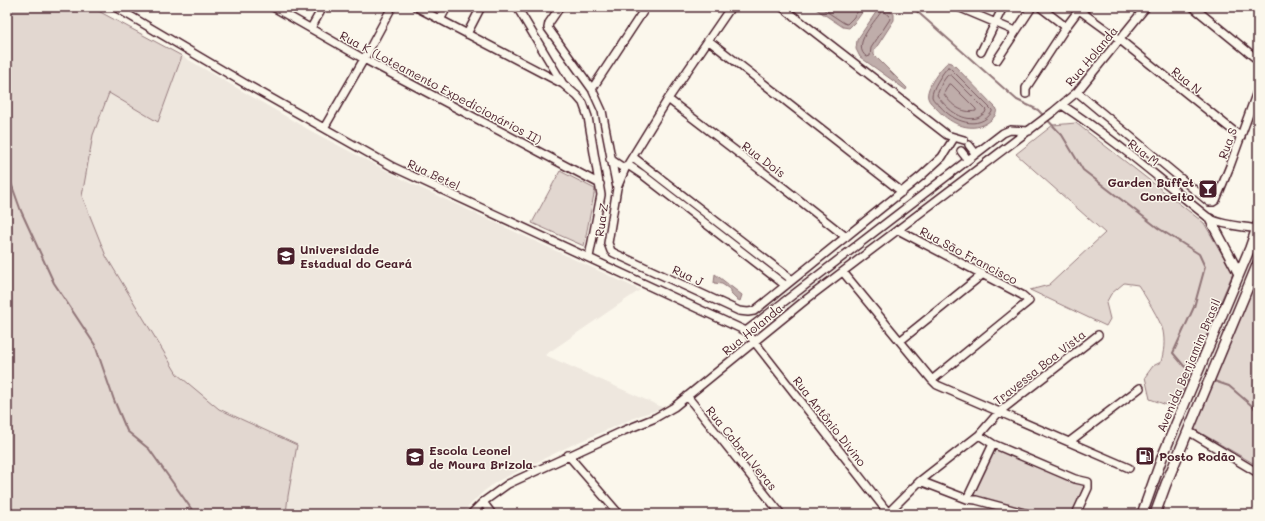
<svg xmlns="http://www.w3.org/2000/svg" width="1265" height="521" viewBox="0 0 1265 521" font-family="Mali,sans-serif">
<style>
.built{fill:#eee7de}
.green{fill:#e2d7d0;stroke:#967b7e}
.water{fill:#bfadaa;stroke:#907477}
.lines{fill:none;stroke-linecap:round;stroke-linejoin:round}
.shore{stroke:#79585e;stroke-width:1}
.stream{stroke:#907477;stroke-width:2}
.minor-casing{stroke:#4a1f2b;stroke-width:10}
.major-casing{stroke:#4a1f2b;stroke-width:12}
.minor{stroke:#fbf7ec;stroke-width:7}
.major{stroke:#fbf7ec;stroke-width:9}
.labels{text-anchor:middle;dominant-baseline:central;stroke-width:3;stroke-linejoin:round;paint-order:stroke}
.street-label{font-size:12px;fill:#4a1f2b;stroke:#fbf7ec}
.poi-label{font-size:12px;font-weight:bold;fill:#4a1f2b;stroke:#fbf7ec;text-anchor:start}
</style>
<rect width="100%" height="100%" fill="#fbf7ec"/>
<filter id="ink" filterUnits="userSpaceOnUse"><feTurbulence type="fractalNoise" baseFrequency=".025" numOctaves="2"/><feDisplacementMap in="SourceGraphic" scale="8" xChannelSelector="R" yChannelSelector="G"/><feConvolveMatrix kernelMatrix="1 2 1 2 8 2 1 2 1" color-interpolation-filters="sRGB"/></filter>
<g filter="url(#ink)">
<path class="built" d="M7,7H91L182,56L311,131L410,183L640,290L545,355L664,408L641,415L574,444L496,482L483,492L461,514H7Z"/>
<path class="green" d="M7,7H91L182,56L158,122L109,93L93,135L82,196L106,256L177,374L219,409L297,445L288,496L286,514H7Z
M1076,123L1204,223L1233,273L1175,408L1150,399L1145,377L1153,366L1161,362C1164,351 1165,342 1163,331C1161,321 1144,294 1138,285L1124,283L1111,294L1106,303L1110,319L1106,326L1030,290L1049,285L1105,233L1016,154L1053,125Z
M560,171L595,189L584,246L532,223Z
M1258,268V466L1194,429Z
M994,448L1085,484L1072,514H1027L972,495Z"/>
<path class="water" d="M813,7H866L856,21L849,28L843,27Z
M884,7L894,14V20L874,51V55L907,88L906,90L860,57L856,49L857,40L879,8Z
M948,62L952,63L997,109C996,116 993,119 987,123C969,134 948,122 936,108C933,105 929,102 928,98C925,88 941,68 948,62Z
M715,274L742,295L740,301L736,299L731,294V290L722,284L714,283Z"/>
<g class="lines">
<path class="shore" d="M820,7L844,23L847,24L853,18L861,7
M883,11L889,16L890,19L871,48L870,56L867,57C851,46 873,24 881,12Z
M948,67L950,68L992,110V112C979,132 952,121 940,106C937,104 933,100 932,97C931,90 943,72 948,67Z
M948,75H951L986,110L985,113C983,114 980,117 977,118C961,122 945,107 937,95L942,83Z
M949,84H951L976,109V111C962,114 951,105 944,94Z"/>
<path class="stream" d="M912,7L1017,100L1038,110L1062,135L1083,170L1158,228L1199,254L1205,267L1194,307L1173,353L1184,366L1195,372
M7,172L21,211L54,283L95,345L114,400L127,431L149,449L195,514
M1211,380L1229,386L1258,411"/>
<defs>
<path id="minor" d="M115,7L244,83L393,167L746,331L889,514
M273,7L364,59L600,184
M416,7L563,84
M517,7L563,84L577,96L583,103L588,117L601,195L589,257
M560,7L549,23L548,28L592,89L602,111L617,188
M731,7L668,99L625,169L617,188L608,243L611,251L614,253L739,311L748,312L754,311L920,177L942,157L954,138
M782,7L947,135L964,140
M958,7L1015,31
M1040,7L1066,27
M1193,7L1258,60
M1079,10L1119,39L1241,137
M440,20L447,7
M311,28L323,7
M467,34L481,7
M708,40L902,192
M981,52L1003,7
M997,60L1032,7
M592,89L646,7
M1077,92L1209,202H1213L1216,200L1230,166L1258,89
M1026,94V88L1066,27L1081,7
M668,99L784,188L846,237
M1062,105C1114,139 1161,180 1210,219C1225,226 1241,226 1258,229
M324,128L364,59L392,7
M969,145L976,154
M961,151L968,160
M633,157L792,280
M610,159L625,169
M628,165L643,175L785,285
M898,230L1022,295L1029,301L932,380
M843,272L932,380L937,385L1129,468
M746,331L1003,133L1010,130L1029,131
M900,341L983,274
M687,396L781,514
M1188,431L1258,473
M979,435L993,444L1075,479L1088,482V488L1076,514
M1069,442L1140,388
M568,455L619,514
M920,481L967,499L976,500L1028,514
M967,499L993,444
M483,502L492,514
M888,513L920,481L979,435L999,412L1098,335
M471,514L483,502L508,484L623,431L655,418L674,407L808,298L1053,112L1077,92L1146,7"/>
<path id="major" d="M1210,219L1239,274
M1142,514L1163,455L1250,248L1258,225
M1155,514L1166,484L1258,263"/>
</defs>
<use href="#minor" class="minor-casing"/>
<use href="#major" class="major-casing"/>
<use href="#minor" class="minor"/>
<use href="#major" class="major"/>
</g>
</g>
<defs>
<symbol id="bar-square" viewBox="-11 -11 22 22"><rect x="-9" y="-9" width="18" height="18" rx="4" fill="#4a1f2b" stroke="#fbf7ec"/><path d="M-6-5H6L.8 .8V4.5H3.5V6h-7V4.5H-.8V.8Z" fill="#fff"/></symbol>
<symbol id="university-square" viewBox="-11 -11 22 22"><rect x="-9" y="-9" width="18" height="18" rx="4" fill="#4a1f2b" stroke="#fbf7ec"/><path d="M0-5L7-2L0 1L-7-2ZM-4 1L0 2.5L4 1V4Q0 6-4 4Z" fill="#fff"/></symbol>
<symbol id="fuel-square" viewBox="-11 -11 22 22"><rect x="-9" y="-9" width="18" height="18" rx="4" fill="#4a1f2b" stroke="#fbf7ec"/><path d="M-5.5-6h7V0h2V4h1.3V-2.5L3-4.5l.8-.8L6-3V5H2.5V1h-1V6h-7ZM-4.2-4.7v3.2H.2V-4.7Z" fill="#fff"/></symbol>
<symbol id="school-square" viewBox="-11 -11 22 22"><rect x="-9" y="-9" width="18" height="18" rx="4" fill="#4a1f2b" stroke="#fbf7ec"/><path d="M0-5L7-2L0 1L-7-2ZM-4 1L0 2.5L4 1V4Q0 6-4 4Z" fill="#fff"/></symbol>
</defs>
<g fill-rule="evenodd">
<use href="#bar-square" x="1197" y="178" width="22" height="22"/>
<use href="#university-square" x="275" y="245" width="22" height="22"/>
<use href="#fuel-square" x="1134" y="445" width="22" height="22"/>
<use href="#school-square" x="404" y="446" width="22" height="22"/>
</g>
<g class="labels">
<g class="street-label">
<text transform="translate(1091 56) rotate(-50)">Rua Holanda</text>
<text transform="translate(1187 80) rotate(39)">Rua N</text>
<text transform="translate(441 87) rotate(28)">Rua K (Loteamento Expedicionários II)</text>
<text transform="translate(1227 143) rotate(-70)">Rua S</text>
<text transform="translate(1144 152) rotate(38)">Rua M</text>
<text transform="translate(764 159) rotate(37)">Rua Dois</text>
<text transform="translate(434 174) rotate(25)">Rua Betel</text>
<text transform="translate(601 220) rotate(-82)">Rua Z</text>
<text transform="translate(969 255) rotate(28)">Rua São Francisco</text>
<text transform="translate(688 275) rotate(25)">Rua J</text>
<text transform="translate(752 329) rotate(-39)">Rua Holanda</text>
<text transform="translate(1188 365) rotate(-67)">Avenida Benjamim Brasil</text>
<text transform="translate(1039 367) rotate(-38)">Travessa Boa Vista</text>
<text transform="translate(830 421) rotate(52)">Rua Antônio Divino</text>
<text transform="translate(742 448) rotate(51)">Rua Cabral Veras</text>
</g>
<g class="poi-label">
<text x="1194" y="182" text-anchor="end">Garden Buffet<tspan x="1194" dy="14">Conceito</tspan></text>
<text x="300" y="249">Universidade<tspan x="300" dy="14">Estadual do Ceará</tspan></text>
<text x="429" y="450">Escola Leonel<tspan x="429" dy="14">de Moura Brizola</tspan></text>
<text x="1159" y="456">Posto Rodão</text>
</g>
</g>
<rect width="1265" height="521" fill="none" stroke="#fbf7ec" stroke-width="24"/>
<rect x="12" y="12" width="1241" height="497" fill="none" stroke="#4a1f2b" stroke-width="1.5" filter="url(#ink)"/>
</svg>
